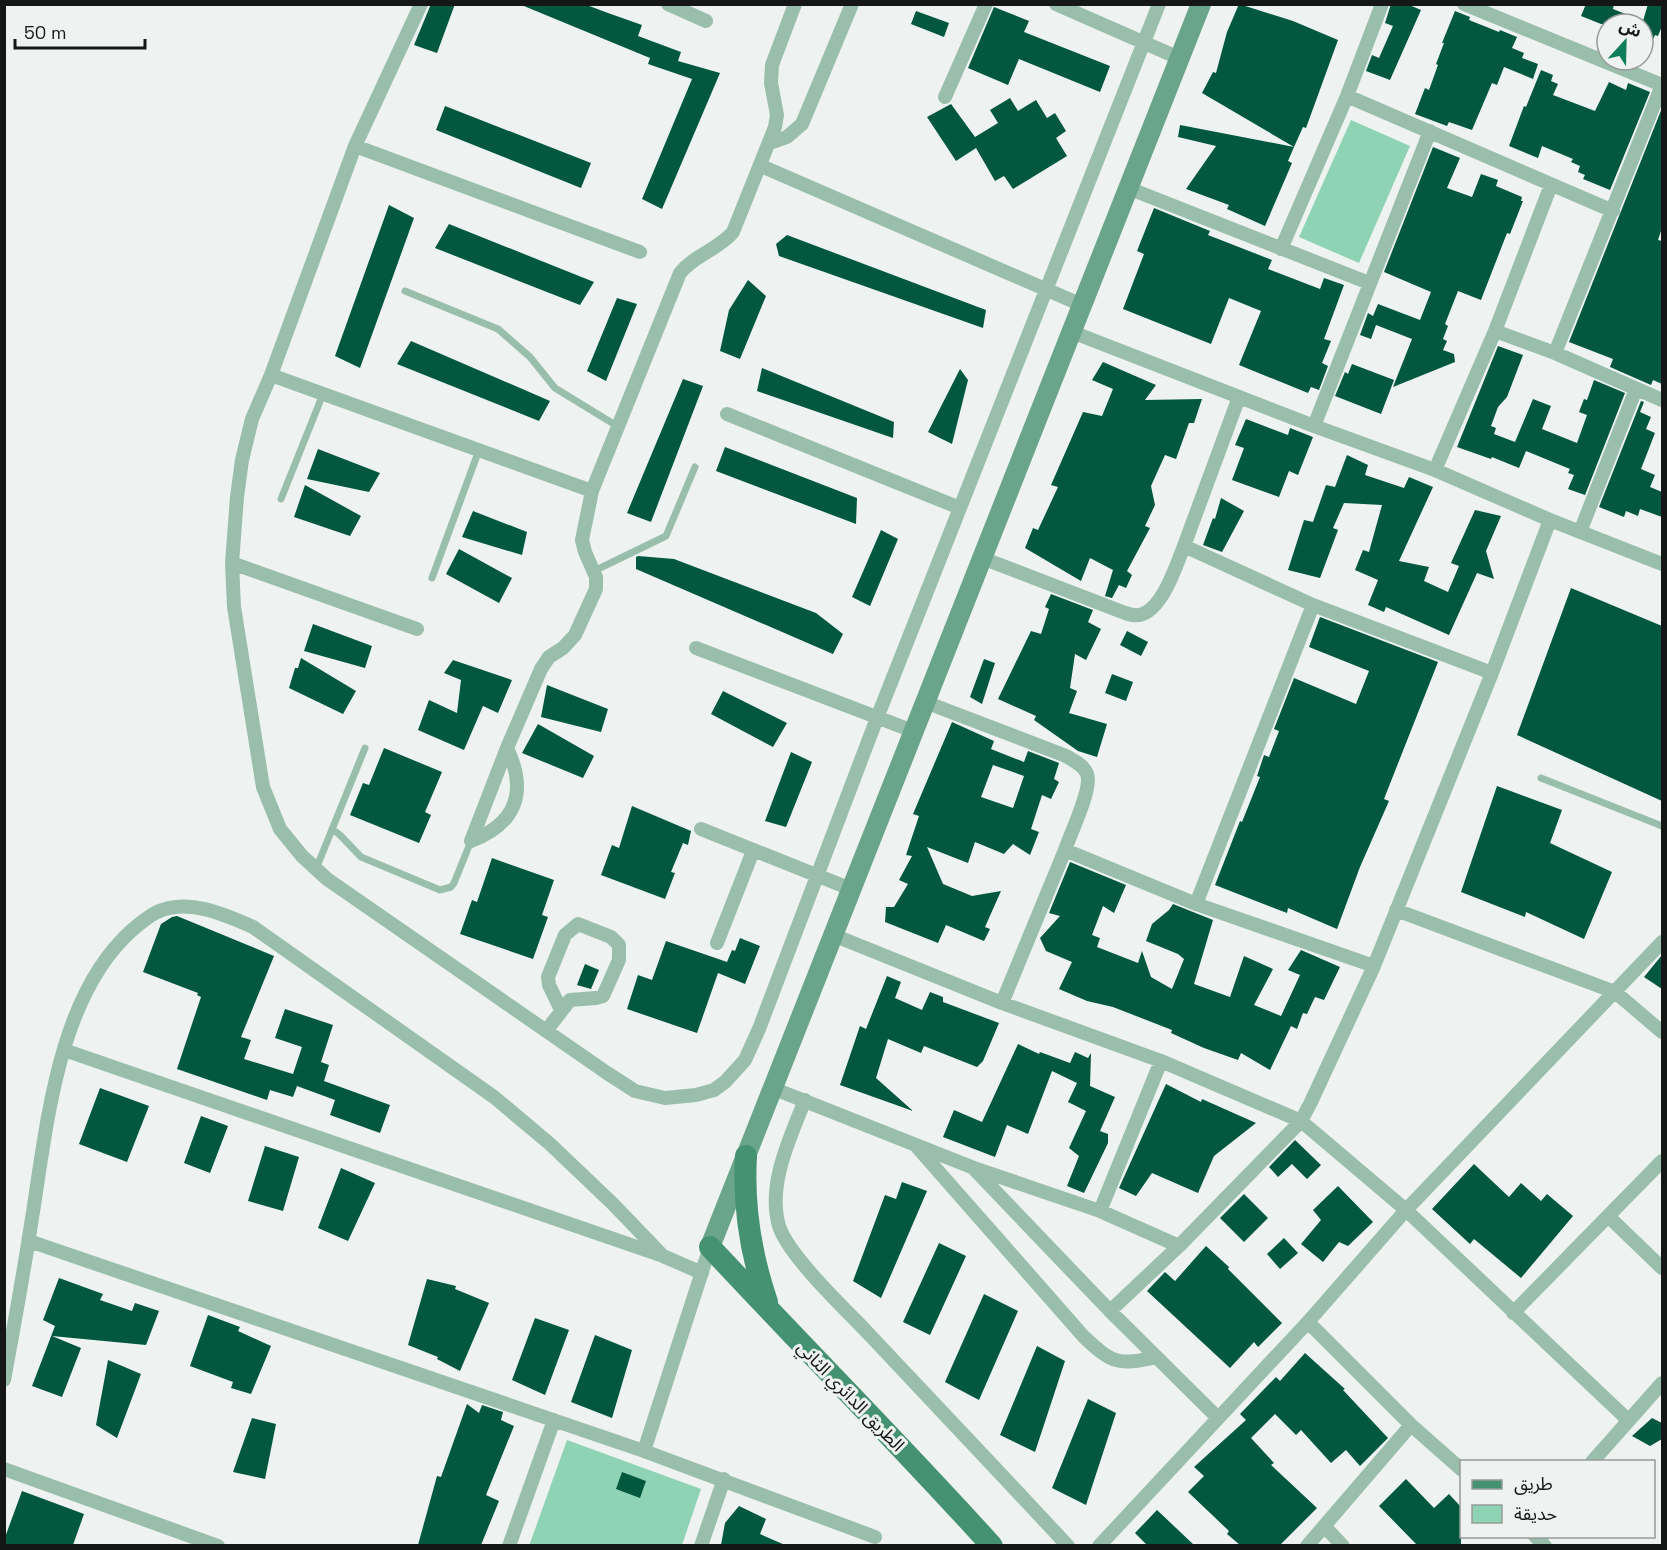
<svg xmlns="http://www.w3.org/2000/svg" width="1667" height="1550" viewBox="0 0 1667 1550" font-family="'Space Grotesk','Noto Sans Arabic',sans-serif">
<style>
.green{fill:#8ed3b4}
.building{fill:#01583e;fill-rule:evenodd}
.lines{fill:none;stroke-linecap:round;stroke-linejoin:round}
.service{stroke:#99bfac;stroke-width:7}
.minor{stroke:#99bfac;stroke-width:14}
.secondary{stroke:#6aa58b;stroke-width:20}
.primary{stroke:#459272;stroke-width:22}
.labels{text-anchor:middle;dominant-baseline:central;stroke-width:6;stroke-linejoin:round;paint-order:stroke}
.street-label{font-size:18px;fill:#151716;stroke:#eef3f1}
</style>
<rect width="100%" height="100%" fill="#eef3f1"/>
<path class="green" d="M1351,120L1410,146L1359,263L1299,237Z
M567,1440L701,1489L682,1545L529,1546Z"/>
<path class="building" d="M431,4H455L437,53L414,45Z
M519,4H584L608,13L642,25L638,36L681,52L678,61L720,73L662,209L642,199L692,79L648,64L650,58Z
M1239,4L1293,21L1338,40L1306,128L1303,127L1294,147L1202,93L1213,72L1216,73L1227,32Z
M1391,4H1407L1421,10L1390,80L1366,71L1372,55L1379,58L1393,26L1385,23Z
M1586,4H1614L1613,9L1643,21L1648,4H1662V26L1658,36L1655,35L1643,62V24H1601L1581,16Z
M994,7L1029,21L1024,32L1110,66L1100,92L1019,59L1008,85L968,68Z
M916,11L949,23L944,37L911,24Z
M1455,11L1470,17L1469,20L1499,32L1500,30L1517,37L1512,48L1524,53L1522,58L1538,64L1533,79L1504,67L1497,85L1492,83L1472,130L1449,122L1447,126L1415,114L1425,88L1429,90L1438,65L1436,64L1444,43H1442Z
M1541,70L1553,75L1551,81L1558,84L1553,95L1595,111L1609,82L1626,90L1628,83L1650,92L1610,190L1583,179L1585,175L1578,172L1580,166L1571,162L1573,159L1542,146L1538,158L1509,146L1524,106L1526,107Z
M1010,98L1018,111L1036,100L1047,118L1055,113L1066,131L1056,138L1067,156L1013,189L1004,176L995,181L976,148L956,161L927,117L951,104L975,137L998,123L990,110Z
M445,106L591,163L581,188L436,130Z
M1662,108V228L1658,240L1662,241V384L1653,380L1651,385L1610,367L1613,359L1569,342Z
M1180,125L1294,147L1288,161L1292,163L1265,226L1227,209L1229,205L1186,189L1216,146L1178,137Z
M1433,147L1460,158L1447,188L1472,197L1481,174L1498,180L1496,186L1522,197L1521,201H1523L1510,234L1507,233L1481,300L1458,291L1445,324L1448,326L1443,339L1447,341L1443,350L1454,354L1455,362L1393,387L1412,339L1376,325L1371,339L1360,335L1368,313L1373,316L1378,304L1420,320L1431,292L1384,272Z
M389,205L414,218L360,368L335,356Z
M1154,208L1210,231L1208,235L1272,260L1268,269L1320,289L1324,278L1344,285L1324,339L1331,341L1322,363L1328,366L1319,390L1311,387L1308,393L1239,365L1261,311L1229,298L1211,344L1123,309L1144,254L1137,251Z
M449,224L594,282L580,305L435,248Z
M787,235L986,310L983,328L779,256L776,244Z
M748,280L766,296L740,359L720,351L729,310Z
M617,298L637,304L606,381L587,371Z
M411,341L550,401L539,421L397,364Z
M1498,346L1523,355L1507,397L1498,407L1491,426L1496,428L1494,434L1515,442L1533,399L1551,406L1542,429L1577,443L1587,415L1579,412L1584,399L1587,400L1594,380L1625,393L1585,495L1568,489L1574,475L1568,473L1570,469L1526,451L1519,468L1492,457L1491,459L1457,447Z
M1103,362L1156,385L1145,400L1202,399L1194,423H1189L1176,459L1165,455L1151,486L1155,505L1145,526L1150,528L1127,571L1132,575L1126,588L1119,585L1112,598L1105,596L1113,570L1090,558L1081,581L1025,548L1033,528L1038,530L1058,487L1051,485L1083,412L1102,416L1113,389L1092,380Z
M1352,364L1394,380L1381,414L1335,396L1345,372L1348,374Z
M762,368L894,422L893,438L757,391Z
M960,369L968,380L952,444L928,432Z
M683,379L703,386L651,522L627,513Z
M1641,401L1644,402L1640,412L1651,417L1646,429L1655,433L1641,469L1655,475L1650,487L1662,492V517L1640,509L1638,516L1626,511L1624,517L1599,507Z
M1246,419L1288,435L1290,428L1313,437L1298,475L1289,471L1279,497L1232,480L1244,448L1235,445Z
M725,447L857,498L856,524L716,471Z
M318,449L380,473L369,492L307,479Z
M1347,455L1368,465L1365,475L1404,488L1409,477L1433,487L1399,561L1429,567L1424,581L1448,592L1459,566L1451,563L1475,510L1501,516L1486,551L1494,579L1477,573L1449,635L1386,607L1384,612L1368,605L1378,580L1355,570L1363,550L1369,552L1382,505L1344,503L1333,528L1338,530L1320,578L1288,570L1304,520L1313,522L1326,485L1335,487Z
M305,485L361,516L350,536L294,517Z
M1221,498L1244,511L1222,552L1203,545L1213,518L1215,519Z
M473,511L527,532L522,555L462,537Z
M881,530L898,539L870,606L852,597Z
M459,549L512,578L499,603L446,574Z
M638,556L674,559L816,613L843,634L833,654L636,569V557Z
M1571,588L1662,626V801L1517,735Z
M1051,594L1093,610L1088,622L1101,629L1086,660L1075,654L1070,688L1077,691L1069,713L1107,724L1097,757L1078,751L1034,720L1036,716L998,699L1031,631L1041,634L1049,609L1045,607Z
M1320,617L1438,662L1384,799L1389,801L1360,867L1337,929L1288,908L1287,913L1215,885L1240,821L1242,822L1260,777L1257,776L1264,755L1269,757L1279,731L1274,729L1294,678L1356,704L1369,671L1309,647Z
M313,624L372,646L365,668L304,651Z
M1127,631L1148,642L1141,656L1120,645Z
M301,658L356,691L343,714L289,688L295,668H298Z
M984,659L995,663L982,704L970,697Z
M453,660L512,680L498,713L483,706L464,750L418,730L429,700L457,713L461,680L444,673Z
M1112,674L1133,682L1126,701L1105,693Z
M547,685L608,709L601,732L541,717Z
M723,691L787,723L773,747L711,714Z
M952,722L994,741L991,749L1024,762L1028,751L1059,763L1054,779L1059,782L1051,799L1042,795L1031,829L1039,832L1030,855L1013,844L1004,854L975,842L968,863L927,847L943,884L972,896L1001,891L985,927L990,929L984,941L946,925L938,943L885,922L886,907H894L908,884L899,880L912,856L906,855L919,816L913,814ZM993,765L1024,776L1013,808L981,797Z
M538,724L594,756L583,778L522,753Z
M384,748L442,772L425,812L431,815L419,843L350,815L363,783L369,785Z
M791,752L812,762L786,827L765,821Z
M1497,786L1562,810L1550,843L1612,872L1584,939L1526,912L1525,917L1461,892Z
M632,806L691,831L688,845L683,843L671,872L675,873L665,899L601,875L612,845L619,848Z
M492,858L554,880L542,915L548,917L533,959L460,934L472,900L477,902Z
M1070,862L1126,885L1114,913L1103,906L1092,935L1100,938L1097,947L1138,963L1142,951L1151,977L1172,989L1184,959L1178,954L1146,941L1152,924L1169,910L1173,904L1213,920L1194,984L1230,997L1244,956L1273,969L1254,1005L1281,1016L1300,975L1288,970L1301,950L1340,967L1324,1000L1315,997L1307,1014L1303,1013L1297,1029L1291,1026L1270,1070L1241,1053L1238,1060L1204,1048L1171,1033L1172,1030L1113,1007L1087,1001L1059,989L1072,962L1046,951L1040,938L1060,916L1049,913Z
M177,916L274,956L241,1037L251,1040L244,1059L293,1074L302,1047L275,1038L285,1009L333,1025L321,1062L329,1065L324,1081L390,1105L380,1133L330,1115L335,1100L297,1086L293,1097L270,1090L267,1100L177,1069L201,997L197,995L198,993L143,972L161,924L172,917Z
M740,938L760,946L745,984L718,973L697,1033L627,1009L638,975L652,980L666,941L727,962L732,950L735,951Z
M1662,955V989L1644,977Z
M585,964L599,970L591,989L577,985Z
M887,976L901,982L895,998L922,1010L930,992L943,997V1002L999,1023L983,1061L977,1067L924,1046L921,1053L888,1039L876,1078L913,1111L840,1085L860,1026L866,1029Z
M1018,1044L1039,1054L1040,1052L1070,1063L1075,1052L1088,1058L1091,1053L1090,1086L1115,1097L1100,1131L1108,1134V1143L1084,1193L1067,1186L1079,1156L1069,1148L1086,1111L1068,1102L1077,1083L1052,1071L1028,1134L1007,1125L995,1157L943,1137L954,1110L982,1122Z
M1166,1084L1201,1102L1202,1099L1256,1123L1214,1156L1198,1193L1152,1173L1136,1196L1119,1188Z
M100,1088L149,1106L127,1162L79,1144Z
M201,1116L228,1126L210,1173L184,1163Z
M1295,1140L1321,1165L1307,1179L1292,1164L1278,1177L1269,1167Z
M265,1146L299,1157L283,1211L248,1201Z
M1474,1164L1509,1197L1521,1183L1541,1201L1547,1194L1573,1216L1521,1278L1474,1239L1470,1244L1432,1209Z
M341,1168L375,1183L348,1241L318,1228Z
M902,1182L927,1191L881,1298L853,1281L885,1195L896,1199Z
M1338,1186L1373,1222L1348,1246L1339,1242L1323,1262L1301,1244L1321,1220L1313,1210Z
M1244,1194L1268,1218L1244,1242L1220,1218Z
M1284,1238L1298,1253L1280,1269L1267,1254Z
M939,1243L966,1256L930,1335L903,1322Z
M1206,1246L1229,1267L1228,1269L1282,1323L1258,1347L1254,1342L1230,1368L1147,1291L1165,1272L1175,1281Z
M59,1278L103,1294L100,1300L132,1311L135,1303L159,1311L146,1345L52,1336L81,1348L62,1397L32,1386L55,1326L43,1320Z
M427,1279L456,1286L455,1289L489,1303L460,1371L437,1359L438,1357L408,1345Z
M984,1294L1018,1311L979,1400L945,1382Z
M208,1315L240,1327L238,1331L271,1346L251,1394L231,1388L233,1382L190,1366Z
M535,1318L569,1330L545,1395L512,1380Z
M595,1335L632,1350L612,1418L571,1402Z
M1037,1346L1065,1361L1035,1452L1000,1435Z
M1305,1353L1345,1389L1343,1390L1388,1438L1360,1466L1346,1450L1331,1463L1301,1430L1296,1435L1275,1414L1251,1438L1274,1463L1271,1465L1317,1508L1280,1545H1240L1227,1534L1229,1531L1188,1492L1204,1476L1194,1467L1246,1420L1240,1414L1276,1377L1280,1381Z
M108,1360L141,1374L117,1438L96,1425Z
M1088,1399L1116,1413L1086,1505L1052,1488Z
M467,1404L479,1413L482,1405L503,1412L501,1420L514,1426L486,1495L499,1501L481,1545H418L437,1476L441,1477Z
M252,1418L276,1424L265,1479L233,1472Z
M1652,1418L1662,1423V1439L1650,1446L1632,1436Z
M622,1472L646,1481L640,1498L616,1489Z
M1406,1479L1434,1508L1449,1494L1461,1507V1545H1417L1379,1506Z
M22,1491L84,1514L73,1545H4V1540Z
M739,1506L766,1519L760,1534L785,1545H721L725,1523Z
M1157,1510L1194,1545H1147L1135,1533Z"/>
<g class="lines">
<path class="service" d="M405,291L498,329L530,357L555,388L617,426
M281,499L323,394
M594,571L666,536L695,467
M432,578L479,450
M1541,778L1662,826
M332,829L340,835L361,857L440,890L451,887L454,883L471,841
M316,869L365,748"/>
<path class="minor" d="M421,4L355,146L271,375L252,419L242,460L237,497L232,563L234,607L263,787L280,829L302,856L327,879L607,1073L635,1091L665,1098L696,1095L714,1090L725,1082L745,1060L759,1029L877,718L1159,4
M668,4L706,21
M1056,4L1179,58
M1464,4L1662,85
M1347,96L1613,211
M945,97L986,4
M770,143L787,137L802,124L852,4
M355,146L640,252
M761,166L1082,305
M1128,188L1369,283
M1281,249L1347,96L1382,4
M1495,331L1555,353L1662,400
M1072,332L1314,426L1435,470L1550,520L1662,564
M1555,353L1662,85
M271,375L592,491
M727,414L960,508
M1314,426L1430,131
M1435,470L1495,331L1551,185
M1580,532L1636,389
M1184,546L1239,397
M982,558L1125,613C1128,614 1135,616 1139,615C1162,611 1176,566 1184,546L1313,605L1492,673
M232,563L417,629
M696,648L913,731
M925,702L1066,756C1074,761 1084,765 1087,774C1093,788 1070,834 1065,850
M701,829L851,889
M471,841L507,748L541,669L549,657L563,648L575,635L596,589V577L585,552L582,540L592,491L680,273C694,255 718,250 733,232L775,127L777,115L771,83L772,65L795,4
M471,841C516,824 528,792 507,748
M1196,904L1374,966
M1396,910L1615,992L1662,1032
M833,935L1002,1003L1161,1061L1301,1121L1406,1210L1628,1420
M717,943L753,851
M1002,1003L1065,850L1196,904L1313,605
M546,1031L570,1000L596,998L603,996L619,960V945L611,937L578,924L565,935L548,977L549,985L561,1010
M64,1050L663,1256L702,1273
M772,1088L974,1168L1100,1211L1179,1246
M805,1100C790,1138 767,1185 779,1226C788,1255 844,1308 866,1331C933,1402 1001,1474 1068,1546
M917,1147L1084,1337C1112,1363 1118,1366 1156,1357
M975,1170L1110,1311L1217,1417
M1100,1211L1161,1061
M1608,1216L1662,1268
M29,1241L644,1451L875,1537
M1110,1311L1179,1246L1301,1121L1311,1102L1374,966L1492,673L1550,520
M1513,1313L1662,1161
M1308,1322L1411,1425L1462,1470
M4,1380C14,1326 24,1272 32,1218C47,1126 57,998 131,931C139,924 147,917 157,912C188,898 224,914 253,927L494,1097L550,1144L613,1204L663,1256
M644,1451L710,1247
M1592,1462L1662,1383
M4,1469L218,1546
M1324,1526L1343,1546
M1535,1536L1545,1546
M509,1546L554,1420
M701,1546L724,1479
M1099,1546L1308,1322L1406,1210L1662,942
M1307,1546L1411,1425"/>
<path class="secondary" d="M710,1247L1201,4"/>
<path class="primary" d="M746,1156C743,1207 751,1255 767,1302
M710,1247C803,1347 900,1444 992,1546"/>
</g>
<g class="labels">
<g class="street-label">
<text transform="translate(851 1396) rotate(46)">الطريق الدائري الثاني</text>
</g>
</g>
<rect width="1667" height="1550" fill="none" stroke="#151716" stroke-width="12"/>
<rect x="1460" y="1460" width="195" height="78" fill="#eef3f1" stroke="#979b99" stroke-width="1.5"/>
<rect x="1472" y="1480" width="30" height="9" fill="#459272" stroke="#979b99" stroke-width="1.5"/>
<text x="1514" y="1490" font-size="18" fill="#151716">طريق</text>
<rect x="1472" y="1505" width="30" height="18" fill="#8ed3b4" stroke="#979b99" stroke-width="1.5"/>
<text x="1514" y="1520" font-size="18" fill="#151716">حديقة</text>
<g transform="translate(1625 42) rotate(22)"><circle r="28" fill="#eef3f1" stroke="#979b99" stroke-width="1.5"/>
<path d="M0-4.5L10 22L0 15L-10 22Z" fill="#0f7e5b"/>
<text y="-9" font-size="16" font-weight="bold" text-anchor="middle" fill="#151716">ش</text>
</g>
<path d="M15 39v9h130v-9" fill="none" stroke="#151716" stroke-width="3"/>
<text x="24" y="39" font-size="18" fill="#151716" stroke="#eef3f1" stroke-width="4.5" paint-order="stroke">50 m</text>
</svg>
